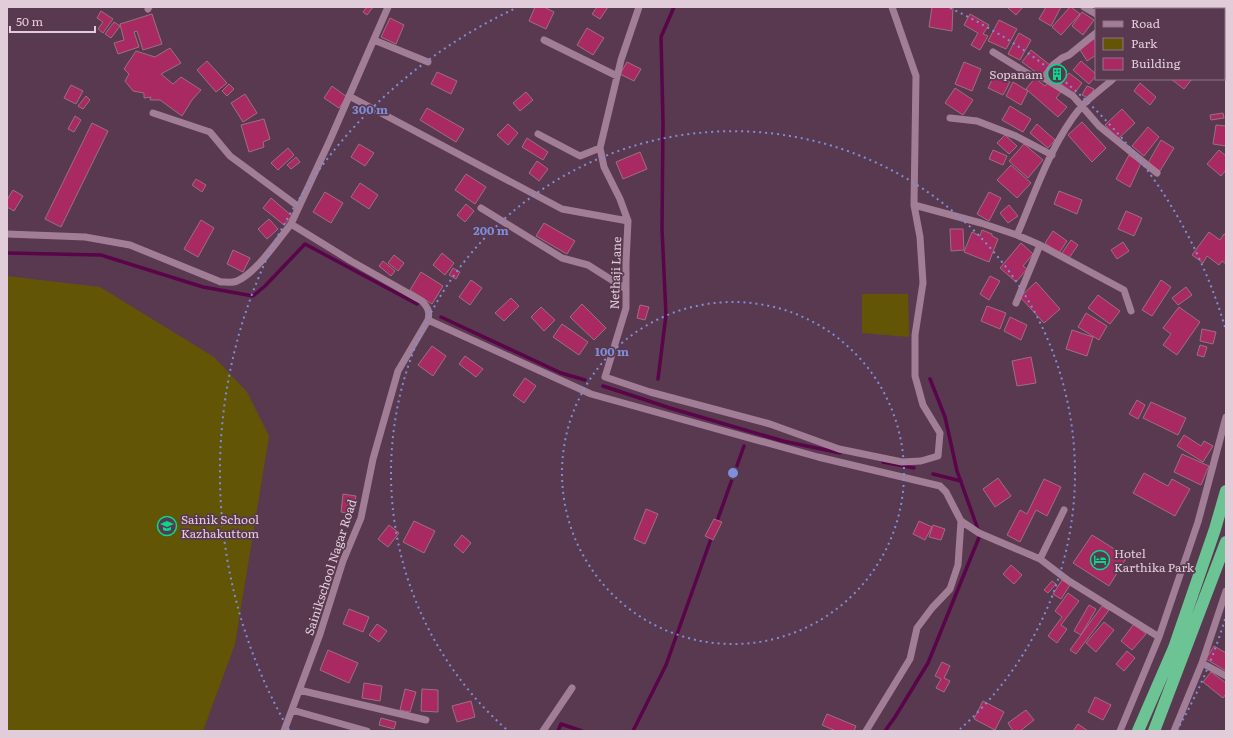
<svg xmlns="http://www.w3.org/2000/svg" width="1233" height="738" viewBox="0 0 1233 738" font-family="Literata,serif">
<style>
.green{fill:#625506}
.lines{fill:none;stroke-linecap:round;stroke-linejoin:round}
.stream{stroke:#5a0449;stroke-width:3.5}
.building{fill:#a92a62;stroke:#9b707e}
.minor{stroke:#a27d96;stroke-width:7}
.highway{stroke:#6cc494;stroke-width:12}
.ring{fill:none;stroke:#7f8ed9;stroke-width:2;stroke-dasharray:2 4}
.labels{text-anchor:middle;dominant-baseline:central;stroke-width:3.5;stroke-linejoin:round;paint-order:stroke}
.poi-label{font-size:12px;fill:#e1cdda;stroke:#59394f;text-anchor:start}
.street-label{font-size:12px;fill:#e1cdda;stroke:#59394f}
.centre{fill:#7f8ed9;stroke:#59394f;stroke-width:2}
.ring-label{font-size:12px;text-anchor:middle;font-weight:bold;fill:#7f8ed9;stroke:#59394f;stroke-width:3.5;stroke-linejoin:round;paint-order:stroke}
</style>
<rect width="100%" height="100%" fill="#59394f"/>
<path class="green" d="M7,276L100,287L214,357L247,392L269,436L235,644L203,731H7Z
M862,294H908L909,337L862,333Z"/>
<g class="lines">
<path class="stream" d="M7,253L101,255L203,287L253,296L265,286L305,244L417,304
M441,317L561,373L585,380
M658,379L666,315L662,229L663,122L661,37L674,7
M603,386L670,408L783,441L840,453
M883,462L914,468
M933,474L961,481
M716,524L744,446
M558,731L561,724L582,731
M633,731L666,665L712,536
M885,731L895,717L928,663L980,535L957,471L945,417L930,379"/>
</g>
<path class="building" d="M367,7H373L367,15L363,12Z
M535,7H544L554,12L546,29L529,21Z
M597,7H608L600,19L592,14Z
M932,7H953L952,31L929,27Z
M1007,7H1023L1016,15Z
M1046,7H1061L1051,26L1039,19Z
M1070,7H1071L1080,14L1061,35L1052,27Z
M101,11L113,19L103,33L98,29L103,22L97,18Z
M1082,12L1094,20L1083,35L1072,26Z
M152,14L162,44L143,50L137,31L134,32L139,47L118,54L114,43L124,40L120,24Z
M970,14L989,25L983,34L988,36L980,50L971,45L978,33L964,25Z
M390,18L404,25L396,44L381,37Z
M999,20L1017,29L1006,49L988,41Z
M114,22L120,26L111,38L105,34Z
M1224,24L1226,25V56L1224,55Z
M587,28L604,38L593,55L577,45Z
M1019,33L1031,40L1020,60L1008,54Z
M1094,39L1096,42V55L1087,61L1079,48Z
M170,48L181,63L161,74L173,84L181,77L201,90L192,100L182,116L160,100H150L151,97L144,98V93L133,91L125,81L129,74L124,69L136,51L155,57Z
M1031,50L1050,65L1041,76L1022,62Z
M207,61L227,83L216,92L197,70Z
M1081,61L1096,74V76L1089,84L1073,70Z
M627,62L641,69L634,81L620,74Z
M964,62L981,69L972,91L955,84Z
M1057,63L1067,71L1058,84L1047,76Z
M437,72L457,81L451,94L431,84Z
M1069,73L1082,83L1074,94L1061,84Z
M995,74L1010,82L1003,95L988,88Z
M1035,78L1045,86L1049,82L1061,92L1056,98L1067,107L1058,117L1026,89Z
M1171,79H1192L1184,89Z
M1013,82L1028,91L1021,105L1006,96Z
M1140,83L1156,97L1150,105L1134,91Z
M229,84L234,89L227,96L222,91Z
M71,85L83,91L76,104L64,98Z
M332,86L347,97L339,108L324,98Z
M1087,86L1094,89L1090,99L1082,95Z
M955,88L973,100L963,115L945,103Z
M526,92L533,100L520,111L513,103Z
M245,94L257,113L243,122L231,103Z
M86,96L90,100L83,109L78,106Z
M1010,106L1031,119L1023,132L1002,120Z
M427,108L464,129L456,142L420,120Z
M1122,109L1135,123L1118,139L1105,125Z
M1223,113L1224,118L1211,120L1210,115Z
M75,116L81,120L74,132L68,129Z
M264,119L270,139L263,142L264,147L249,152L241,125Z
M1082,122L1106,148L1092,162L1068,135Z
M92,123L108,131L61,227L45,219Z
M508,124L518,133L508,145L497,135Z
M1037,124L1055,140L1048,148L1030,133Z
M1216,125L1226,126V146L1213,144Z
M1148,127L1159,137L1144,156L1132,146Z
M1005,135L1017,146L1009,154L997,143Z
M527,138L548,152L543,160L522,147Z
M1161,140L1174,148L1160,171L1148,163Z
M359,144L374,153L365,166L351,157Z
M1024,144L1043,160L1028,178L1009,161Z
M288,148L294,155L278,170L271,163Z
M993,150L1007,156L1003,165L989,159Z
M1219,150L1226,156V170L1221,176L1207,164Z
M640,152L647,169L623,179L616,162Z
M1129,155L1141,163L1130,187L1116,179Z
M296,157L300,162L291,169L287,165Z
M537,161L548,169L539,181L529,173Z
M1011,165L1031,183L1017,198L997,180Z
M466,174L486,187L475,204L455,190Z
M196,179L206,185L202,192L192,185Z
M360,183L378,195L369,209L351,197Z
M13,190L23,196L14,211L7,207V200Z
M1059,191L1082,200L1077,214L1054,204Z
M325,192L343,203L331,223L313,212Z
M989,192L1001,198L989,221L977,214Z
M271,198L292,216L284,225L263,208Z
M466,204L474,211L465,222L457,215Z
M1009,205L1018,216L1008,223L1000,213Z
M1126,211L1142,218L1134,236L1118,229Z
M269,219L278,229L267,239L258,229Z
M201,220L214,228L198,257L184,249Z
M544,223L575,241L567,254L536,236Z
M950,229H963L964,250L951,251Z
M982,230L992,234V236L998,239L989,262L964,252L972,232L980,236Z
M1053,231L1067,241L1059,253L1045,243Z
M1209,232L1220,240L1224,234L1226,235V264L1222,261L1219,265L1207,256L1203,263L1192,255Z
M1071,240L1078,245L1069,258L1062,253Z
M1123,242L1129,251L1117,259L1111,250Z
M1021,243L1033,254L1023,266L1027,269L1016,282L1000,268Z
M233,250L250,258L243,272L227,264Z
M442,253L454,263L445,275L433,265Z
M394,255L404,263L398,271L388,263Z
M383,261L395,271L391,276L379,266Z
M453,268L460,272L456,279L449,275Z
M421,272L443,286L432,304L410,290Z
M990,276L1000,281L989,300L980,294Z
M471,280L482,288L470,305L459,297Z
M1161,280L1171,287L1152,316L1142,310Z
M1036,282L1060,309L1044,323L1020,297Z
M1186,287L1192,295L1178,305L1172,298Z
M1098,295L1120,311L1110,324L1088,308Z
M511,298L519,306L504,321L495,313Z
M582,304L606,328L594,340L570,317Z
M640,305L649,307L645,320L637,318Z
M987,306L1006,313L1000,329L981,321Z
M541,307L555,320L544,331L531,317Z
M1179,307L1200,322L1177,355L1163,345L1171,334L1163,328Z
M1086,313L1107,326L1099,340L1078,327Z
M1010,317L1027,325L1021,340L1004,331Z
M562,324L588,342L579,355L553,337Z
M1202,329L1216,332L1213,344L1200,341Z
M1072,330L1093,337L1087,356L1066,349Z
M1200,345L1207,347L1204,357L1197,355Z
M432,346L446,356L433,376L418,365Z
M465,356L483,369L476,377L459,364Z
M1031,357L1036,383L1017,386L1012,361Z
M525,378L536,386L524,403L513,395Z
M1137,400L1145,405L1138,419L1129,414Z
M1151,402L1186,418L1178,435L1143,418Z
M1184,435L1201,446L1204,441L1213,446L1203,462L1177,446Z
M1182,454L1209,466L1201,485L1174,472Z
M1144,473L1168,486L1172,479L1190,489L1175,516L1133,493Z
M998,478L1011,496L995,507L983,489Z
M1044,479L1061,487L1047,516L1036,510L1020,542L1007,535L1020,510L1027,514Z
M343,494L356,496L353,514L341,512Z
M646,509L658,514L645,544L634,539Z
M714,519L722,522L713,540L705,536Z
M414,521L435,531L424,553L403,542Z
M919,521L932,527L925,540L913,534Z
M389,525L399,533L388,547L378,539Z
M933,525L945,529L941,540L929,537Z
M462,535L471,543L463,553L454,545Z
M1092,535L1127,557L1109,586L1073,563Z
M1011,565L1022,575L1014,584L1003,574Z
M1062,580L1070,585L1061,599L1053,594Z
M1052,581L1056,584L1048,593L1044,590Z
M1068,593L1079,601L1061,625L1067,629L1057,643L1048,636L1062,617L1055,611Z
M1089,605L1096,609L1081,635L1074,631Z
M1102,606L1109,610L1076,654L1070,650Z
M349,609L369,617L363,632L343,624Z
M1104,622L1114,630L1096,652L1086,643Z
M377,624L387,631L379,642L369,635Z
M1134,624L1146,634L1132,650L1121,641Z
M1214,646L1226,653V671L1206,659Z
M328,650L358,663L349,683L320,670Z
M1127,651L1135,658L1124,671L1116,664Z
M942,662L950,666L944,678L950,681L944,692L936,688L941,679L935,676Z
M1211,672L1226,683V694L1223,698L1203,682Z
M364,683L382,686L380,701L362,698Z
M405,689L416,692L410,712L400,710Z
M422,689L438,690V712L421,711Z
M1095,697L1111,705L1103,720L1088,712Z
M471,701L475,717L457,722L452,706Z
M983,701L1004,712L995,730L974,719Z
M1026,710L1034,720L1020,731H1013L1008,723Z
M827,714L856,726L854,731H836L822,725Z
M381,718L396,722L394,729L379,725Z
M1078,724L1088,731H1073Z"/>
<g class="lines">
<path class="minor" d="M639,7L621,60L600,148L604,167L620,199L628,221L626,262V308L605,377L650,392L770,424L839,449L902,462L921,461L938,456L940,433L923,405L915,376V335L923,283L920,237L914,205L916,76L892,7
M1084,7L1096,14
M148,9L149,7
M1197,9L1198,7
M374,40L428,62
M544,40L617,76
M993,52L1032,76L1044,78L1073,96L1099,126L1157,173
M1044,78L1053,65L1062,58L1069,55L1096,33
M349,96L562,209L628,221
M153,113L210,132L230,156L299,207
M950,118L977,121L1016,136L1052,155
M538,134L580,156L600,148
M914,205L981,223L1017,235C1035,193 1051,143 1081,107C1090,97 1103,88 1113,79
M481,208L562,258L588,265L626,289
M291,224L330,140L388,7
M7,234L85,237L130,245L221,282C226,282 233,283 237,281C256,273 278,240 291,224L351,261L422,301C428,308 430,311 428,320L398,371L373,459L361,518L343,561L320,634L284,731
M1017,235L1040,245L1124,290L1131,311
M1016,303L1040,245
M428,320L591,394L818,457L940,486L946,492L961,521L958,565L950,589L932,608L917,628L910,659L866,731
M961,521L979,533L1040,559L1069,581L1159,637
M1040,559L1064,510
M1202,663L1226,676
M299,690L426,720
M292,710L367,731
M543,731L572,688
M1120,731L1159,637L1198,522L1226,417
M1174,731L1202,663L1226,591"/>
<path class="highway" d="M1138,731L1174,648L1215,529L1226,491
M1154,731L1226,542"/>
</g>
<g class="ring">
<circle cx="733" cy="473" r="171"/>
<path d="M506 729A342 342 0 1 1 960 729"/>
<path d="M1225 619A513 513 0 0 1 1177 730M289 730A513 513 0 0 1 516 8M950 8A513 513 0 0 1 1225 327"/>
</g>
<defs>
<symbol id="building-ring" viewBox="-11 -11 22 22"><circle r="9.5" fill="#59394f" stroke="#06d98b" stroke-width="1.5"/><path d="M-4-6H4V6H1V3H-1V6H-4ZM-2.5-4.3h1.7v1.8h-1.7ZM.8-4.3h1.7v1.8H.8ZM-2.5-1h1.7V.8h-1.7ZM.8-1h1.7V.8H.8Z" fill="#06d98b"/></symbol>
<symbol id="school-ring" viewBox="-11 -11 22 22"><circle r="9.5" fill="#59394f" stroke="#06d98b" stroke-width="1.5"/><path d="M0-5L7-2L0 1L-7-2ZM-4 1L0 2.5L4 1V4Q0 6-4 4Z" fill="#06d98b"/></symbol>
<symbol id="hotel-ring" viewBox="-11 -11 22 22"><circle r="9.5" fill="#59394f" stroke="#06d98b" stroke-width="1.5"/><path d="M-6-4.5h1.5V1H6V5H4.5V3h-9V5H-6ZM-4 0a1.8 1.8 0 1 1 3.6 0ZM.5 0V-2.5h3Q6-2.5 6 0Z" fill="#06d98b"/></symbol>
</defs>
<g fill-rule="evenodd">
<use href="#building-ring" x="1046" y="63" width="22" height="22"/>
<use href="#school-ring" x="156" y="515" width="22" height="22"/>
<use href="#hotel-ring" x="1089" y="549" width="22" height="22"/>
</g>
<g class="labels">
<g class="poi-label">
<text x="1043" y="74" text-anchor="end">Sopanam</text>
<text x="181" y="519">Sainik School<tspan x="181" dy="14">Kazhakuttom</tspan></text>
<text x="1114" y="553">Hotel<tspan x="1114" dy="14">Karthika Park</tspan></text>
</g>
<g class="street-label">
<text transform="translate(615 273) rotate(-88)">Nethaji Lane</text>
<text transform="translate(330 567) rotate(-72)">Sainikschool Nagar Road</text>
</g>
</g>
<circle cx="733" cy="473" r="6" class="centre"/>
<g class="ring-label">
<text x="370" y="114">300 m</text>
<text x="491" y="235">200 m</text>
<text x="612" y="356">100 m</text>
</g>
<rect width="1233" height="738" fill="none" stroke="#e1cdda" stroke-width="16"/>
<rect x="1095" y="8" width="130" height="72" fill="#59394f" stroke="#8f7487"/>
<rect x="1103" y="21" width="20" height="6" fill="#a27d96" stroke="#8f7487"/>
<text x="1131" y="28" font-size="12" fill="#e1cdda">Road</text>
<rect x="1103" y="38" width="20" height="12" fill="#625506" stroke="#8f7487"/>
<text x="1131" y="48" font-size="12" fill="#e1cdda">Park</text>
<rect x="1103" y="58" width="20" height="12" fill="#a92a62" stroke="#8f7487"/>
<text x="1131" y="68" font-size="12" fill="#e1cdda">Building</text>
<path d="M10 26v6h85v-6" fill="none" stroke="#e1cdda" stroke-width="2"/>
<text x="16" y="26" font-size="12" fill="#e1cdda" stroke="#59394f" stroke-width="3" paint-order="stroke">50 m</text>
</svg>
